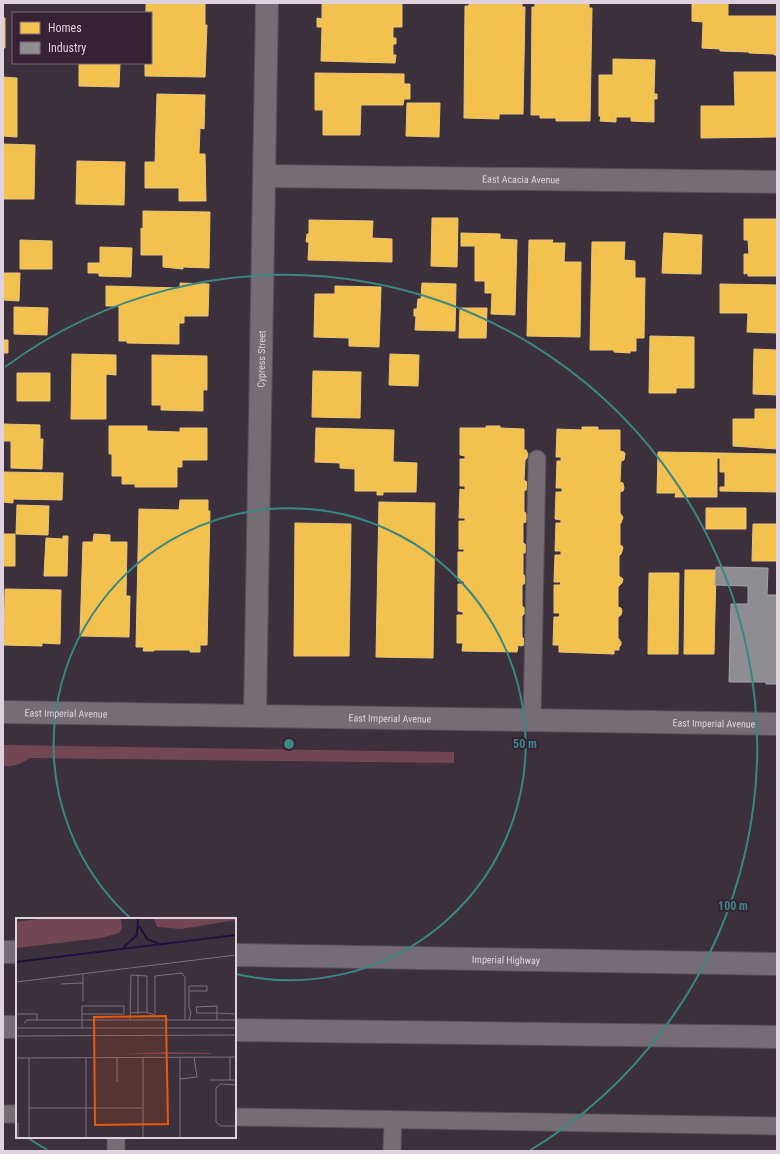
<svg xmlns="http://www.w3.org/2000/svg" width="780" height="1154" viewBox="0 0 780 1154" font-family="'Roboto Condensed',sans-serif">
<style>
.green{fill:#724652}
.homes{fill:#f2c14e;stroke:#ecc679}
.industry{fill:#8d8d92;stroke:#a6a2a9}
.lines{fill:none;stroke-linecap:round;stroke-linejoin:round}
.lane-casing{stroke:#574e57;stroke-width:19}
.street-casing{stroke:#574e57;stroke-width:24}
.secondary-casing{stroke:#574e57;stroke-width:24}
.primary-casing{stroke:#574e57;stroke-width:24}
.lane{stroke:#756c75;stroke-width:17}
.street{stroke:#756c75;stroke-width:22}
.secondary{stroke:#756c75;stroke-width:22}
.primary{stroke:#766c77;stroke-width:22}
.ring{fill:none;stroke:#398884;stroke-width:2}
.labels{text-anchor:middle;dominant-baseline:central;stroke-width:4;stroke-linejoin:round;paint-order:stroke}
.street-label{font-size:10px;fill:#dfd2de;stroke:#362135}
.inset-river{fill:none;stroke:#1f0e41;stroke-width:2}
.inset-road{fill:none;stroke:#7d717c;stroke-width:1}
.view{fill:#e8590c;fill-opacity:0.15;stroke:#e8590c;stroke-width:2}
.inset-edge{fill:none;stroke:#dfd2de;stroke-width:2}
.centre{fill:#398884;stroke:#362135;stroke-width:2}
.ring-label{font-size:12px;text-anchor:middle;font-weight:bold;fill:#398884;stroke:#362135;stroke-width:4;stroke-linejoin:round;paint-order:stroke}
</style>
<rect width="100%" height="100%" fill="#3b303b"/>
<path class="green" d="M3,745L454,752V763L30,758C21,764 14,767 3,766Z"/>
<path class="homes" d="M146,3H205V25H207L205,77L145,76V63H151V13H146Z
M322,3H402V27H393V38H396V44H393V55H396L395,63L321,61L322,27H317V18L322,19Z
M469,3H522V7H525L523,114H499V119L464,118L465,6H469Z
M535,3H589V8H592L590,121H556V118H540V115H531L532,7H535Z
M692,3H728V16H777V55H774V54L749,53V52L720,51V49L702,48L703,22L692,21Z
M3,18H5V48H3Z
M613,59L655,60L654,94H657V99H654V122L631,121V117H616V122L600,121L601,116H599V75H613Z
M79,63H120L119,87L79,86Z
M734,72H777V137L701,138V106H735Z
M315,73L404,74V84H410V99H404L403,105H361L360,135H323V110H315Z
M3,77L17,78V137L3,136Z
M157,94L205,95L204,129L200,128L199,154H205L206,201H179V188H145V162H155Z
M407,103H440L439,137L406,136Z
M3,144L35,145L34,199H3Z
M77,161L125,162L124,205L76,204Z
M143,211L210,212L209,268L183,267V269L163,267V255H141V228L143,229Z
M432,218H458L457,267L431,266Z
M744,219H777V276H748V273L744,274V254H749L748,240H744Z
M309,220L373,221L372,238L392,239V262L308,260L309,242H306L307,234H309Z
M461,233L500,234V239L517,240L515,315L491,314L492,293H485V281H475V246H461Z
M664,233L702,235L701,274L662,273Z
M20,240L52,241V269H20Z
M529,240H553L552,243H565L564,262H581L580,337L527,336Z
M592,242H625L624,260L635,261V278H645L644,338H636V351H630V353L614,352V350H590Z
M100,247L132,248L131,277L99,276V273H88V263H100Z
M3,273H20L19,301L3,300Z
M180,283L209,284L208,316H184V323H179V344L127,343V341H119V306H106V286L180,288Z
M422,283L456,284L455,331L415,330L416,316H414V309H417L418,299H421Z
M720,284L777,285V333L747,332L748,313H720Z
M335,286L381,287L379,347L349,346V338L314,337L315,294H335Z
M14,307L48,308L47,335L14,334Z
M460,308H487L486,338H459Z
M650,336L694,337V388H676V393H649Z
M3,340H8V353H3Z
M754,349L777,350V395L753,394Z
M72,354L116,355V375L106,374V419H71Z
M390,354L419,355L418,386L389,385Z
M152,355L207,356V390H203V411L161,410V405H152Z
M313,371L361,372L360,418L312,417Z
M17,373H50V401H17Z
M755,409H777V449L733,446V419H755Z
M3,424L40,425V439H43L42,469L11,468V441H3Z
M109,426H147V431L180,432V428H207V460H182V467H177V487H135V484H122V476H112V454H109Z
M486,426H500V428L524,429V450H526L528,454L527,458L525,460L524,480L527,482L528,487L526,490L524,491V512H525L527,516L526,522L523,523V543L525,544L527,548L525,553H523V574L524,575L525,578V583L522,585V606L526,609L525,613L522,616V637L525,640V642L524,645L521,646L518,645L517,652L462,651L463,643H457V615H463V612L458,611V584H464V581H458V552H464V549H459V521H465V518H459L460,489L465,490V486H460V459H465V456L460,455V428H486Z
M582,427H598V430H620V451L624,452L625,454L624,460L621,461L620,482L623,483L624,488L623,491L620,492V513L623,517L621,523L620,524V545L622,546L623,548L621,554L619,556V576L623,579L622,583L618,587V607L621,608L622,611L621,615L618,617V638L621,642V645L619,647V650H614V654L559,652V645H553L554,617H559L560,613H554V585H560L561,582H554L555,555H561V551H555L556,523H561V520L555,519L556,492H562V488H556L557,461H561V457H556L557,429L582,430Z
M316,428L394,430L393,462L417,463L416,492H383V495H377V491H355V469L340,468V463L315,462Z
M658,452L777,454V492L720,491V487H725V472H720V458H717V497H675L676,493H657Z
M3,472L63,473L62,500L13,499V503L3,502Z
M180,500H208V511H210L207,645H200V652H190V650H154V651H143L144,647H136L139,509L179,510Z
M379,502L435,503L433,658L376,657Z
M17,505L49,506L48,535L16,534Z
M706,508H746V529H706Z
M295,523L351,524L349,656H294Z
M753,524H777V561H752Z
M3,534H15V566H3Z
M94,534L110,535V542H127L126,596H130L129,637L80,636L83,542H93Z
M63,536H68L67,576H44L46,538L63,539Z
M685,570H716L714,654H684Z
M649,573H679L678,654H648Z
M5,589L61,590L60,644L42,643V646L4,645Z"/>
<path class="industry" d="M716,567L768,568L767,595H777V684H766V682H729L731,604H748V586L715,585Z"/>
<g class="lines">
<defs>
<path id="lane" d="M532,720L537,459
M3,1114H17
M235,1117L777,1126
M116,1151V1137
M392,1151L393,1120"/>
<g id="street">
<path id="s1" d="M264,176L777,182"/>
<path id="s2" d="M255,715L267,3"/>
</g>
<g id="secondary">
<path id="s3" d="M3,712L777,724"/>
</g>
<g id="primary">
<path d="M3,952H17"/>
<path id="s4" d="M235,955L777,964"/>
<path d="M3,1027H17"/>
<path d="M235,1030L777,1037"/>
</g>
</defs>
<use href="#lane" class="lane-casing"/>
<use href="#street" class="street-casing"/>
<use href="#secondary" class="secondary-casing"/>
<use href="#primary" class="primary-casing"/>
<use href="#lane" class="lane"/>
<use href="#street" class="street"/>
<use href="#secondary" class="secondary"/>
<use href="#primary" class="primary"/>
</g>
<g class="ring">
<path d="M130 918A236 236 0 1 1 236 974"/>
<path d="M49 1151A472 472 0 0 1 28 1138M5 367A472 472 0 1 1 529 1151"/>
</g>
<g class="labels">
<g class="street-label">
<text stroke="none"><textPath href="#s1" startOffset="257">East Acacia Avenue</textPath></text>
<text stroke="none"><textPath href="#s2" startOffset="356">Cypress Street</textPath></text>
<text stroke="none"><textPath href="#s3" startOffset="63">East Imperial Avenue</textPath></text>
<text stroke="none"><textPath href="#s3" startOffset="387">East Imperial Avenue</textPath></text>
<text stroke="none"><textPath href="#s3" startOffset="711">East Imperial Avenue</textPath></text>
<text stroke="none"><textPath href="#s4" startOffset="271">Imperial Highway</textPath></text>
</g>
</g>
<g transform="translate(16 918)">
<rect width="220" height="220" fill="#3b303b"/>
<path d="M28,0H105L106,10L103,15L85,20L0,30V4ZM138,0H220V2L165,11L141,9ZM150,134L195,135V136H109Z" fill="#724652"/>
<path class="inset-river" d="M123,8L131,21L143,26M107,30L121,17L122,0M0,44L220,17"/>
<path class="inset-road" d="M67,56V83M122,56V96M0,64L220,37M45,66L67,65M173,73H191V68H173V89L175,95L173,102M114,95L129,94L139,97M139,95V58L166,55L169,59V102M0,96H21V102M66,96H108V88H66V110M114,102L115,57L131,58V95M201,102V88L180,89L181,95H201L220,96M8,105L11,102H220M0,110H220M0,118L220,117M70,139V220M127,139V220M164,139V220M0,140L220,139M13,140V220M164,161L181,159L178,139M194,162H220M214,162V139M101,164V139M220,167L205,166L200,170V204L205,208H220M13,190H127M2,220V205"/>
<path class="view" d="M150,98L152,206L79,207L78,99Z"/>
<rect width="220" height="220" class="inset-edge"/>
</g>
<circle cx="289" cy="744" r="6" class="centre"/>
<g class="ring-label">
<text x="525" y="748">50 m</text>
<text x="733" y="910">100 m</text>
</g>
<rect width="780" height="1154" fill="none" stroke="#dfd2de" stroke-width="8"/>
<rect x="12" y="12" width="140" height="52" fill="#362135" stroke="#7a6879"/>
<rect x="20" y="22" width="20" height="12" fill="#f2c14e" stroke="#7a6879"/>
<text x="48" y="32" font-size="12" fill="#dfd2de">Homes</text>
<rect x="20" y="42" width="20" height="12" fill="#8d8d92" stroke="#7a6879"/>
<text x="48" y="52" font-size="12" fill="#dfd2de">Industry</text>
</svg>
